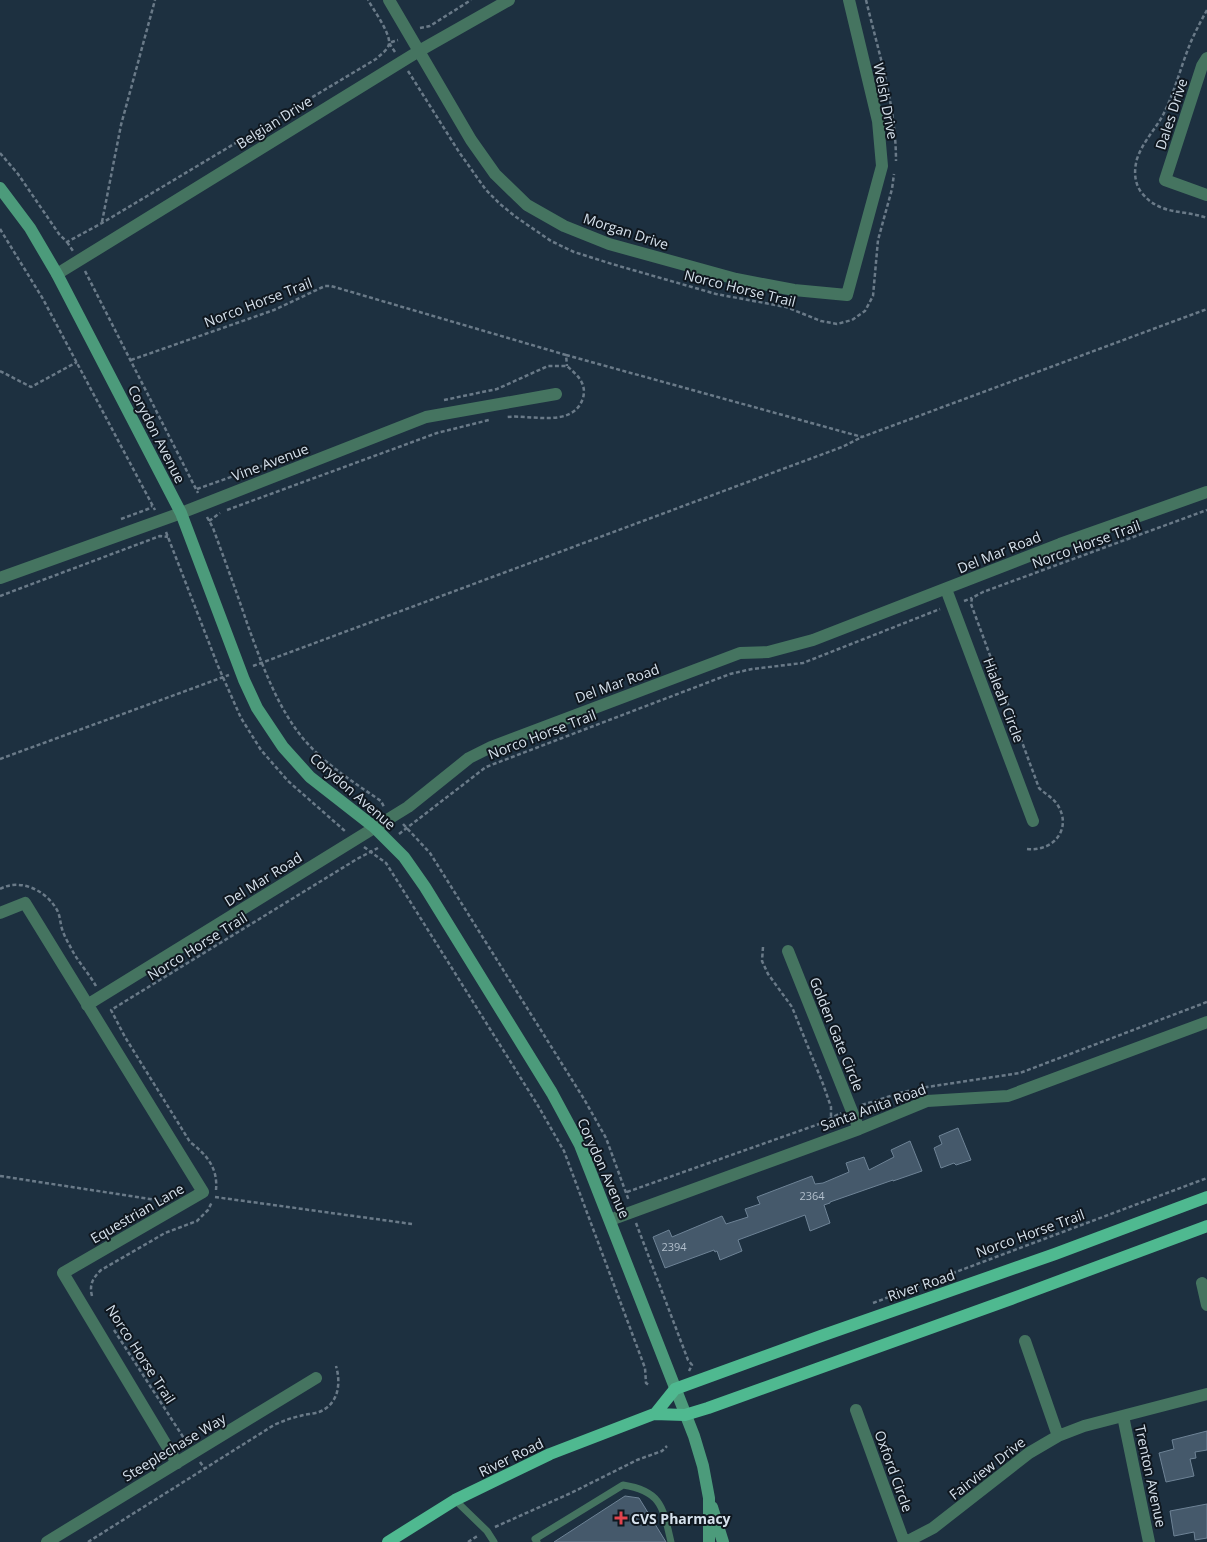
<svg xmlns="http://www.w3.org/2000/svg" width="1207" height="1542" viewBox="0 0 1207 1542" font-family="'Open Sans',sans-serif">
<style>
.building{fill:#45596b;stroke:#6e8396}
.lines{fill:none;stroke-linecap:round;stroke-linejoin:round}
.path{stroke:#6a7a88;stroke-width:2.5;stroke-dasharray:4 2.5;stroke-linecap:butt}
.service{stroke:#457460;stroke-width:7}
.minor{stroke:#457460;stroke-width:12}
.secondary{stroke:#4c9b7b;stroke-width:12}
.primary{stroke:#4fb990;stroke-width:12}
.health-dot{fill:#e0444e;stroke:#0f171f;stroke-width:2}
.labels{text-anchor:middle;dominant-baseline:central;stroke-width:4;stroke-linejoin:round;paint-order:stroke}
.number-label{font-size:11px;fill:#b2bfcc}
.street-label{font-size:14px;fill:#d6e1ec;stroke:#0f171f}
.poi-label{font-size:14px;font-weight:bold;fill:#d6e1ec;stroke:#0f171f;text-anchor:start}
</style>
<rect width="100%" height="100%" fill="#1d3040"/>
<path class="building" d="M958,1128L971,1160L956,1165L954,1163L941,1168L934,1148L942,1144L939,1136Z
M910,1141L922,1171L893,1181V1180L830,1202V1203L824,1205L830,1223L810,1231L805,1215L738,1240L742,1251L720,1260L717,1251L715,1252L714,1250L665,1268L653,1237L669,1230L672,1237L722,1216L726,1224L748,1217L745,1209L760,1204L757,1197L812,1176L815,1184L823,1183L849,1172L846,1163L864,1157L869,1170L894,1157L891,1150Z
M1207,1431V1450L1195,1452L1196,1458L1190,1459L1194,1476L1166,1482L1159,1453L1174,1449L1172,1440Z
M625,1496L639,1498L666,1542H554Z
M1207,1504V1538L1195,1540L1194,1532L1174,1536L1170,1511Z"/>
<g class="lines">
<path class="path" d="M866,0C879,54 896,106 896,161
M1207,10C1201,21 1195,32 1190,44C1181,66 1175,91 1164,113C1156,129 1143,141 1137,159C1134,170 1134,182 1141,192C1160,216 1182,209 1207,218
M420,28L430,26L471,0
M395,52L389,43L398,40
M408,71L459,152L486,190L500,204L516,217L551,241L574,252L612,264L716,294L786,307L821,321L837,324L852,320L865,311L873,296L878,240L892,189L894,174
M0,153L18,174L59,234L67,242L102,223L376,59C380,55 388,50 389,44C391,34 373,9 368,0
M102,222L121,125L155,0
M0,229L43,299L155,510
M67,242L73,251
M85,271L198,493
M566,355L862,437L1207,309
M131,360L274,310L325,286H331L566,355L567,366
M0,371L31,387L77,362
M444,400L497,389L548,366H567C577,375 587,383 583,398C573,429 530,414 507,417
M197,489L262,466
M227,510L437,433L489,420
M207,517L213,528C225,561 237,593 248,626C262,664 276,704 301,736C323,763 353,782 381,801L384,807
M121,519L148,509L152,506
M209,521L220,513
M166,532L218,666L241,718L261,750L288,781L345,831
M0,596L160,536L168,537
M964,601L972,598
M253,666L842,447L862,437
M0,759L229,675
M403,824L430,853L584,1099L606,1138L629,1201
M399,834L486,767L730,674L752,669L803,663L940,609
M364,847L386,863L537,1104L564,1151L645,1368L646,1383L650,1386
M1027,849C1054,852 1073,828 1057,804C1052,797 1045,794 1039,788L971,604L972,598L983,592L1207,510
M0,889C20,878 46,890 57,910C60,915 60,922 62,929C64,935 67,941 70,946C77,961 88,972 96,986
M763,947L762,961L768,974L792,1007L823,1084L831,1107V1117
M862,1105L903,1092L927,1087L1020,1073L1207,1002
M0,1176L163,1201
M216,1190C218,1168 207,1155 190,1142L125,1037L111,1010L357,859L378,848
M627,1192L819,1124L841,1113
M215,1197L412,1224
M636,1223L688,1360L692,1365L689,1371
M92,1296C89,1284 93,1278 101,1270L165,1233L197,1221L208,1210L212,1202
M873,1303L1207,1178
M114,1330L187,1443
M200,1462L205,1469
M495,1527L571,1493L637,1460L662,1451L667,1446
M88,1542L274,1425C283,1421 291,1418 300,1416C306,1414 313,1414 319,1412C339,1404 341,1383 336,1366
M468,1542L479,1535"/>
<path class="service" d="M455,1500L487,1531L494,1542
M537,1542L535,1539L623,1485C662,1491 663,1508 671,1542"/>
<path class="minor" d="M389,0L471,140L495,174L527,205L564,226L609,244L736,279L794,290L847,295L882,166L878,121L849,0
M1207,58L1202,66L1165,180L1207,195
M57,274L419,51L509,0
M0,578L181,513L426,417L556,394
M946,589L1033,821
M0,913L25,903L203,1192L63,1273L177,1463
M788,951L859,1129
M87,1005L408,807L469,758L491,747L740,653L768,652L813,640L1060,544L1207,492
M610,1220L859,1129L927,1101L1008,1096L1207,1022
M1202,1283L1207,1305
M1025,1341L1058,1436
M856,1410L904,1542
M1123,1416L1149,1542
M47,1542L316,1378
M906,1542L933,1528L1029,1453L1058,1436L1084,1426L1207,1394"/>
<path class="secondary" d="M0,188L30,228L57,274L181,513L244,680L257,708L283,747L310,777L374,827L404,857L425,887L552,1093L580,1145L694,1436L703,1466L709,1498V1542
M712,1507L723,1542"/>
<path class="primary" d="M655,1414L675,1389L821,1336L1055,1254L1207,1197
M388,1542L455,1500L550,1454L654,1414L685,1415L708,1408L1011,1299L1207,1226"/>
</g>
<path class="health-dot" d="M618.5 1510.5h5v5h5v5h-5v5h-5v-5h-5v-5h5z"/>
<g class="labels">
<g class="number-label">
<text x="812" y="1195">2364</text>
<text x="674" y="1246">2394</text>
</g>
<g class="street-label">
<text transform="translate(886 101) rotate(79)">Welsh Drive</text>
<text transform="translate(1171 114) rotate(-72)">Dales Drive</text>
<text transform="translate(274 122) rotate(-32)">Belgian Drive</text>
<text transform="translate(626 231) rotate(18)">Morgan Drive</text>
<text transform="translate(740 288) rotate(14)">Norco Horse Trail</text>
<text transform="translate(258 302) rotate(-21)">Norco Horse Trail</text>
<text transform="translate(157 434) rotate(63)">Corydon Avenue</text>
<text transform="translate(270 462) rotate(-21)">Vine Avenue</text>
<text transform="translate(1086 544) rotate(-20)">Norco Horse Trail</text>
<text transform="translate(999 552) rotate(-22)">Del Mar Road</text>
<text transform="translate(617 683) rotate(-20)">Del Mar Road</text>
<text transform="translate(1004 700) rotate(69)">Hialeah Circle</text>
<text transform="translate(542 734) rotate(-21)">Norco Horse Trail</text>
<text transform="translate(353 791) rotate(41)">Corydon Avenue</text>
<text transform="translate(263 879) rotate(-32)">Del Mar Road</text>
<text transform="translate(197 946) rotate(-32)">Norco Horse Trail</text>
<text transform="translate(837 1034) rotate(68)">Golden Gate Circle</text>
<text transform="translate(873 1107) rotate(-20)">Santa Anita Road</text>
<text transform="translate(604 1168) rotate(66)">Corydon Avenue</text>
<text transform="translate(137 1213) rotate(-30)">Equestrian Lane</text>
<text transform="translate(1030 1233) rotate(-20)">Norco Horse Trail</text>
<text transform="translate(921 1285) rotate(-19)">River Road</text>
<text transform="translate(141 1354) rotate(57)">Norco Horse Trail</text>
<text transform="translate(174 1447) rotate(-31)">Steeplechase Way</text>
<text transform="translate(511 1457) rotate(-26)">River Road</text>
<text transform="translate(987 1468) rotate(-38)">Fairview Drive</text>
<text transform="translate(894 1471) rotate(70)">Oxford Circle</text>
<text transform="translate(1151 1476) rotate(78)">Trenton Avenue</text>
</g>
<g class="poi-label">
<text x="631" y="1518">CVS Pharmacy</text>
</g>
</g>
</svg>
